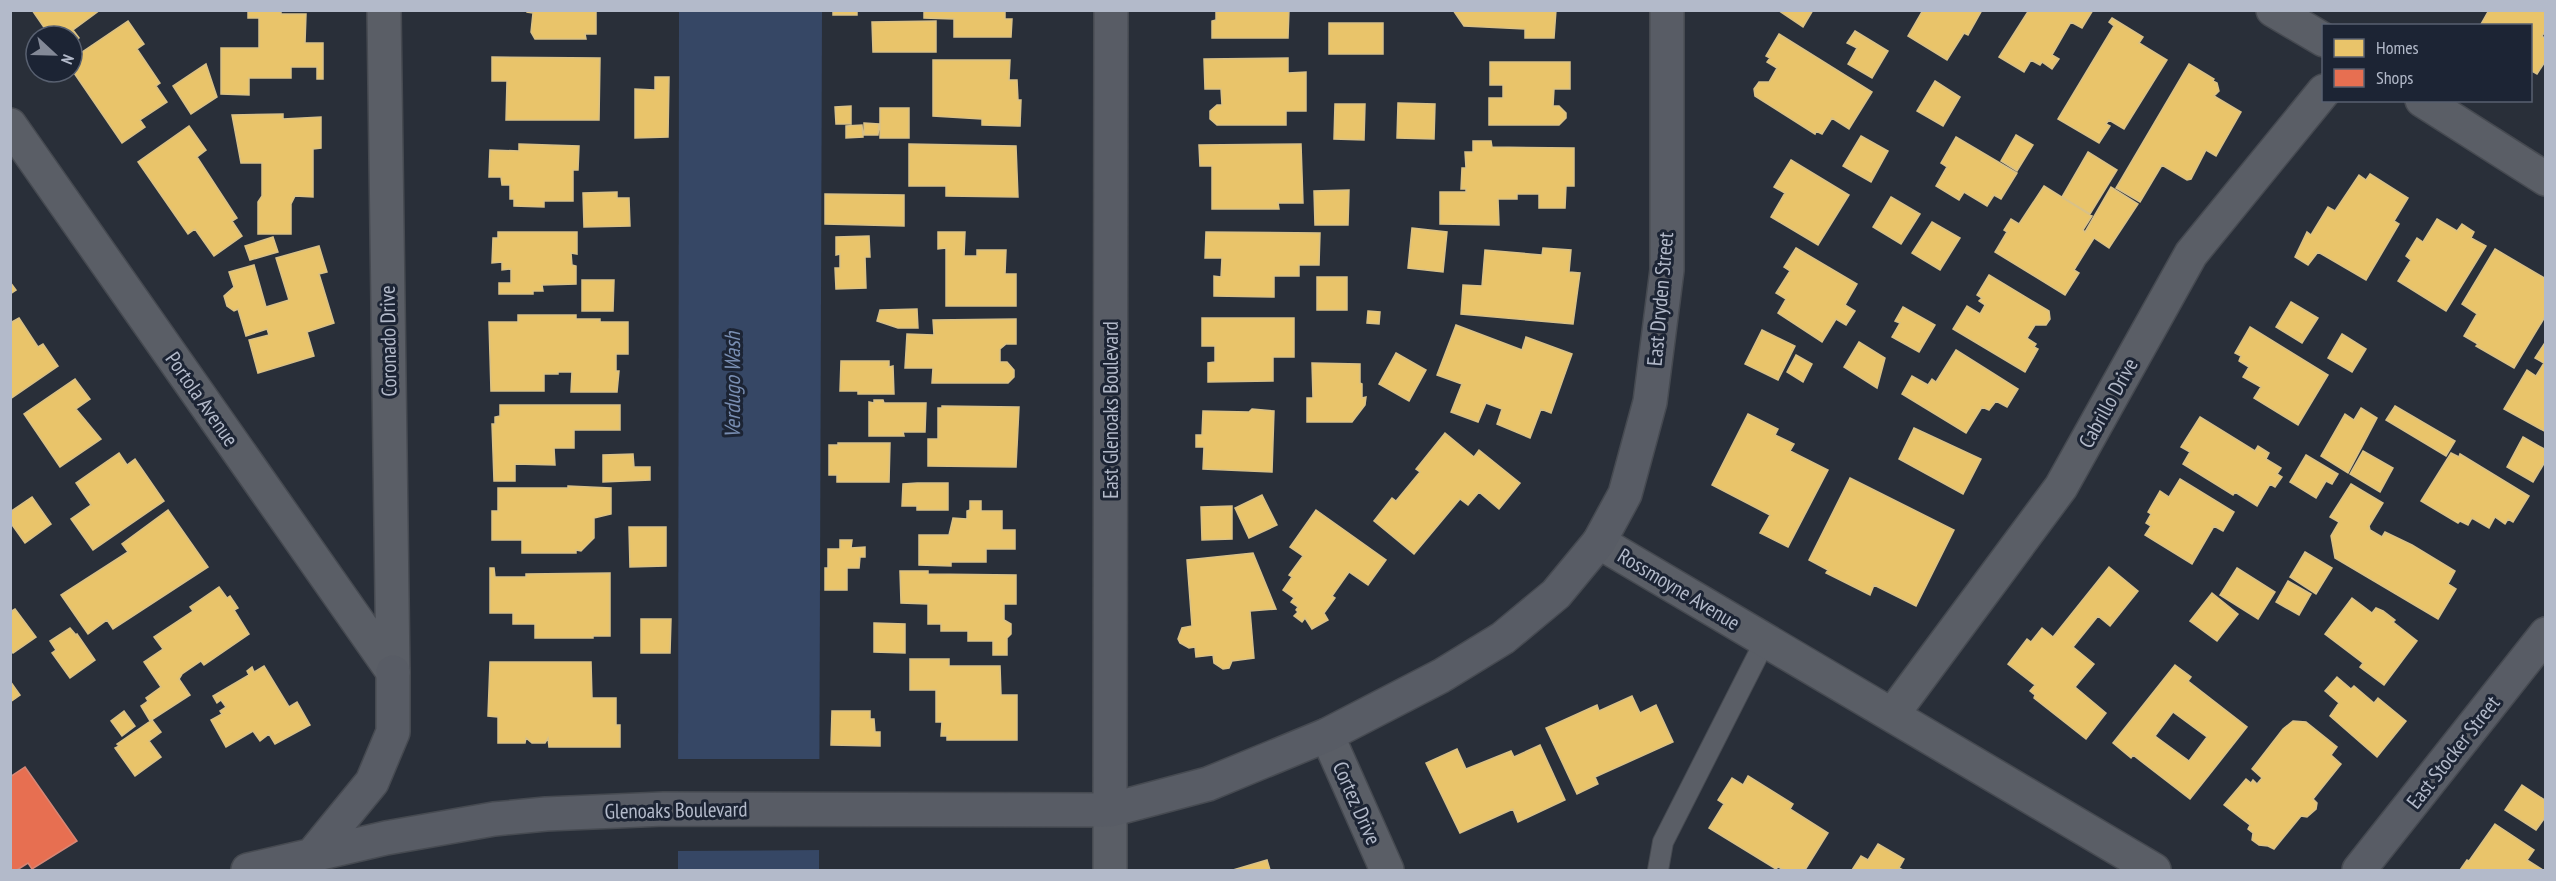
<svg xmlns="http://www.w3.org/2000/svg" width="2556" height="881" viewBox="0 0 2556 881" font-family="'PT Sans Narrow',sans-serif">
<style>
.water{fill:#364765}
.pier{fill:#292f39}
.homes{fill:#e9c46a;stroke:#d9c187;stroke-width:1.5;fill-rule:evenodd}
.shops{fill:#e76f51;stroke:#d78675;stroke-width:1.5}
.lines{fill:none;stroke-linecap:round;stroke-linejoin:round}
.lane-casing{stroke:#464a51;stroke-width:22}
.street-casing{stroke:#464a51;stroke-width:36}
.secondary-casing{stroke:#464a51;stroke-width:36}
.lane{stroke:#5a5e66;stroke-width:20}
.street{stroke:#5a5e66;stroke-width:33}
.secondary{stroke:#585c65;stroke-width:33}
.labels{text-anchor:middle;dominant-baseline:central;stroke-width:6;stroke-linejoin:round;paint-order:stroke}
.street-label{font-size:21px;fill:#b3baca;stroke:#1c2434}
.water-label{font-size:22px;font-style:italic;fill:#798eb2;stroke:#1c2434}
</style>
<rect width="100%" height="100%" fill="#292f39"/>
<path class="water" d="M679,11H822L819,870H678Z"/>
<path class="pier" d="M675,759H822V850L675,851Z"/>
<path class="homes" d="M32,10H100L73,30L79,38L72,44V36H50Z
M248,10H281V14H306L305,43H323V79H317V67H291V78H249V95L221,94V48H259V18H248Z
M527,10H596V34H585L586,39H535L531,32L533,13L527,12Z
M833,10H857V15H833Z
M924,10H1005V19H1012L1011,37H954V19L924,18Z
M1216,10H1289L1288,38H1212V21L1216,20Z
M1453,10H1556L1554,38H1525V29L1464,26Z
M1778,10H1813L1803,27Z
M1923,10H1982L1968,35L1964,33L1947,60L1908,36Z
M2029,10H2093L2082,28L2071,22L2052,55L2059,59L2052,69L2042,62L2040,65L2031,60L2024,72L1999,57Z
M2489,10H2546V30L2542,36L2546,39V60L2537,74L2530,70V26H2480Z
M2112,18L2143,37L2139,43L2167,60L2124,129L2109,120L2106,124L2110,126L2099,143L2058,119L2114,26L2109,22Z
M128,21L144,44L137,49L160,83L156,86L167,102L140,120L145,127L122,143L72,70V59Z
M936,21V52H873L872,22Z
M1329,23H1383V54H1329Z
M1855,31L1888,51L1872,78L1848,64L1857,48L1847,43Z
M1779,34L1872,92L1849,129L1832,118L1822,134L1816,131L1815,134L1755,96L1754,89L1759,82H1769L1777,68L1767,62L1770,58L1766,56Z
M492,57L600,58L599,120H506L507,81H492Z
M1288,58V73L1306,72V111H1286V125H1217L1210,119V111L1217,105H1222L1221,89H1205L1204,59Z
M933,60H1010L1009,80H1017L1018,100H1021L1020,126L982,125V119L933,116Z
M1490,62H1570V89H1554L1553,106H1559L1566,113V118L1559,125H1489V98H1503V85H1490Z
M206,64L217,97L191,114L173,86Z
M2189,64L2214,79L2213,81L2217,83L2219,91L2214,96L2241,112L2216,156L2206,150L2191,179L2187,180L2162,165L2140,202L2116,188Z
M655,77H669L668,137L635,138V89L655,90Z
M1935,81L1960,97L1943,126L1917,111Z
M1398,103L1435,104L1434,139L1397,138Z
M1335,104H1365L1364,140L1334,139Z
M851,106V124H836L835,107Z
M880,108H909V138H880Z
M283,114V119L321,117V148L313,149V197L295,196L291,204V234H258V202L262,196V163H241L232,115Z
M864,123L879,124L878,135H864Z
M862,125L863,137L846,138V126Z
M189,126L206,150L197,157L237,218L232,221L242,236L214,256L195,229L188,234L138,162Z
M2016,135L2033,145L2017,171L2001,161Z
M1861,136L1888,151L1871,182L1843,166Z
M1956,137L2017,173L2001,199L1994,195L1987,206L1964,192L1959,200L1936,186L1947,167L1941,163Z
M1473,141H1491L1492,147L1574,148V186H1566L1565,208H1539V194H1517V199H1498L1499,225L1440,224V192H1466V189H1461L1462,168H1466L1465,152H1473Z
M519,144L579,146L578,170H573V201H544V207L514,206V199H510V185H502L501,177H489L490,150L519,151Z
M909,144L1016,146L1018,197L946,196V186H909Z
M1301,144L1303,203H1278L1279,209H1212V166H1200L1199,145Z
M2088,152L2117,170L2090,214L2062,197Z
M1791,160L1849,195L1818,245L1771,217L1785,193L1774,187Z
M2370,174L2408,198L2394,221L2399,224L2366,280L2318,252L2308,265L2295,257L2307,232L2311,235L2328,207L2335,211L2359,175L2366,180Z
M2044,186L2092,216L2083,230L2085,232L2111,187L2138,204L2109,248L2094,238L2074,270L2079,273L2065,295L1995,252L2007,232L2004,230L2011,219L2019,224Z
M1349,190L1348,225H1315L1314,191Z
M617,192V198H629L630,226L584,227L583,193Z
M825,194L904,195V226L825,224Z
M1891,197L1920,214L1901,244L1873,227Z
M2437,219L2457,231L2462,224L2474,232L2471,238L2486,246L2446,311L2398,281L2411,260L2406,256L2417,238L2423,242Z
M1932,222L1960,238L1940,270L1912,253Z
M1412,228L1447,232L1443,272L1408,268Z
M498,232H577V254L571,253L572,265L576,266V284L542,285L543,291H533V294H499V283H511V269L502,270V262L492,263L493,238H498Z
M938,232H965L964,256H977V250H1006L1005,274H1016V306H946V248L938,249Z
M1206,232L1320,233L1319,265H1299V276H1274V297L1214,296V276L1221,277L1222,258H1205Z
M869,236L870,257H865L866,288L836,289L835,268H840V254L836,255V237Z
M273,237L278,252L250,260L245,246Z
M319,246L327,272L319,274L334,323L307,332L314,356L258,373L249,340L269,335L267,329L246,336L238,309L234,311L227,306L224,296L234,287L229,272L254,265L266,307L289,300L276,258Z
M1543,248L1571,250L1569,272L1580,273L1573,324L1461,314L1463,285L1482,286L1485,250L1542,255Z
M1796,248L1857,284L1845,305L1855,311L1846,325L1836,319L1822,342L1778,313L1786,299L1776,293L1790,271L1784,267Z
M2495,249L2546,279V315L2514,368L2476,346L2478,344L2464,336L2477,314L2462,304Z
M1989,275L2049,311L2050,319L2046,325H2035L2027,338L2036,344L2034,347L2038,349L2025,372L1953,329L1967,306L1980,314L1985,305L1979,301L1982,298L1977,295Z
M1317,277H1347V310H1317Z
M582,280H614L613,311H582Z
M10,282L16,290L10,294Z
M2291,302L2318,318L2302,343L2276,327Z
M1903,307L1935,325L1919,352L1892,337L1900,323L1895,321Z
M917,309L918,328H898L877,321L880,310Z
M1368,311L1380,312L1379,324L1367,323Z
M518,315H576V319H600V322H628V354H616V371H619L617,392H571L572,372H558V374H544V391H491L489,322H518Z
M19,318L38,347L43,344L58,366L10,399V323Z
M1202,318H1294V357H1273V381L1208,382V363L1215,362V346H1202Z
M1016,319V344H1006L1000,349V362H1007L1014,370V377L1008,383H932L933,368H905L907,334L934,335L933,320Z
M1456,325L1522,350L1526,337L1572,354L1551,413L1541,409L1530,438L1497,424L1502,409L1486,403L1478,422L1451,412L1462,384L1437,375Z
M2250,327L2328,375L2298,425L2254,398L2261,387L2243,377L2249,367L2239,361L2241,356L2235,353Z
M1762,330L1795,346L1778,380L1745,364Z
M2342,334L2366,349L2352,372L2328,358Z
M2546,341V432L2504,409L2527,370L2536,376L2544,363L2535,358Z
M1859,342L1885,358L1877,388L1844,367Z
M1956,350L2018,389L2007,407L1996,401L1989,410L1982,407L1966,433L1902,394L1912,376L1928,385L1932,379L1936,382Z
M1396,353L1426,370L1409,401L1379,384Z
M1796,355L1812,364L1803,382L1787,372Z
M841,361H889V367L893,366L894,394H858V391H840Z
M1312,363L1360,364V383L1362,384V398L1366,397L1365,405L1352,422H1307V398H1313Z
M75,379L90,399L76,409L101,439L60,467L24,414Z
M874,400H883L884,403H926L925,432H903L904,436H869V402L874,403Z
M500,405H620V430H574V448H554L555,465L515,464V481H494L492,424H495V417L500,416Z
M942,406L1019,407L1016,467L928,466V439H938V408H942Z
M2395,406L2455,441L2446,456L2386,420Z
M2361,408L2377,418L2348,473L2321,456L2345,414L2354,420Z
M1252,409L1274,411L1272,472L1203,469L1204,447H1196V435H1202L1203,411L1249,412Z
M1748,414L1778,429L1775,435L1794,444L1790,451L1828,470L1788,547L1760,533L1770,515L1712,485Z
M2200,417L2255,451L2258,446L2269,453L2266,459L2281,468L2277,474L2282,477L2275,487L2270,484L2257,506L2235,492L2233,495L2183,464L2190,452L2181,447Z
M1914,428L1981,459L1963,494L1899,459Z
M1445,433L1474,457L1479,450L1520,483L1499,509L1479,492L1468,505L1460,499L1414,554L1374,521L1392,498L1396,501L1420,472L1416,469Z
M2523,437L2546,450V460L2533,482L2507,467Z
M838,443H890L889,482H837V475H829V445H838Z
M2363,451L2393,468L2380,492L2350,474Z
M119,453L127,465L135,459L164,501L93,550L71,519L91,505L76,483Z
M2451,453L2459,457L2460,454L2529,496L2513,522L2508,519L2505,524L2495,517L2489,528L2472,518L2468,525L2460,521L2458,523L2421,501Z
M633,454L634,467H650V480L603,482V455Z
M2306,455L2338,474L2332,484L2326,481L2316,498L2290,482Z
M1850,478L1954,530L1916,606L1874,585L1870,595L1826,573L1828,570L1809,560Z
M2180,479L2234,512L2223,531L2214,526L2192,564L2145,535L2151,526L2146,523L2151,514L2148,512L2160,491L2169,497Z
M917,483H948V510H917V506H902L903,484Z
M2351,484L2383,503L2369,526L2370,530L2382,537L2385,532L2412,545L2455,571L2448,584L2456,589L2438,619L2335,558L2331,536L2339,522L2330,517Z
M568,486L611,488V514L594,518V538L581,551L576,550V553H522V540H492V511H498V488H568Z
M1262,495L1277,525L1249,538L1235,508Z
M32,497L51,524L25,543L10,522V512Z
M970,501H981V511H1002V530H1015V549H986V562H951V566L919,565V535H949L953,518L967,519V511L970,510Z
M1232,506V539L1202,540L1201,507Z
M168,510L208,567L113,629L107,620L88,634L61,595L128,552L122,544Z
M1316,510L1386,560L1368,585L1349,572L1332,596L1335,598L1324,613L1328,620L1312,629L1305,618L1302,622L1294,616L1298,612L1296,610L1298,607L1291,602L1294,598L1283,590L1292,577L1289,575L1303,556L1290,547Z
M629,527H666V566L630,567Z
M840,540H852L851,548L865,547V557H860L859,568H847V590H825V568H828V549H840Z
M2305,552L2332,568L2316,594L2290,577Z
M1253,553L1276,609L1250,611L1254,658L1232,661L1229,668L1223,669L1214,663L1213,655L1196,657L1195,647L1189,648L1180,643L1178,639L1182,628L1192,626L1187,560Z
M2109,567L2138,591L2110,626L2098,616L2073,647L2094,664L2075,687L2106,713L2086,739L2034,698L2035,695L2030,691L2035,685L2008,664L2027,639L2031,642L2042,628L2053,637Z
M490,568H494L495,577H526V574L610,573V636H593V638H535V624H513V613H490Z
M2237,568L2275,592L2258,619L2220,595Z
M900,571H928V574L1016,575V604H1004V620L1011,624V634L1007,638V655H993V641H968V631H941V624H928V604L901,603Z
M2288,581L2311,594L2299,615L2276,602Z
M219,587L227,598L230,596L238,608L234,610L249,634L204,665L201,661L182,674L179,679L190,695L150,721L141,706L148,701L146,698L161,687L144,662L163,649L154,637L193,611L190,607Z
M2212,593L2238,614L2217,641L2190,621Z
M2352,598L2372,613L2376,608L2383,611L2395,620L2393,622L2417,641L2384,685L2360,667L2363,663L2325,634Z
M15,609L36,637L13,653L10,650V612Z
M641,619H671L670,653H641Z
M874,623L905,624V653L874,652Z
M70,628L76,635L77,634L95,660L70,678L52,653L56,650L50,641Z
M910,659H949V666H1000L1001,695H1017V740H947V736H941L942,722H936V690H910Z
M490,662H591L592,698H616V725H620V747H549L548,738L545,743H532L526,738L525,743H498V717L488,716Z
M2175,665L2191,677L2188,681L2247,727L2190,799L2133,755L2131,758L2113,743ZM2173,712L2207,737L2189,761L2155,736Z
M264,666L289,707L297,702L310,725L275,744L269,734L260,741L253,731L226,747L211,720L222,714L220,711L226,707L221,700L217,703L213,696L249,675L247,671L252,667L254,672Z
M2337,677L2351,689L2354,686L2374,703L2378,698L2406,721L2377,757L2330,716L2339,703L2325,691Z
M10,681L20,695L10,702Z
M1632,696L1640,713L1656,705L1673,742L1595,777L1598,784L1577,794L1546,728L1597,705L1599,711Z
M124,711L135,726L122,736L111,721Z
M832,711H870V719H874L875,732H880V746L831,745Z
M152,720L161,732L149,741L161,757L135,776L115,748L119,746L117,744Z
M2293,721L2306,722L2337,747L2331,755L2341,764L2313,799L2317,803L2316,809L2307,817L2301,816L2274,849L2268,846L2259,845L2252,840L2253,833L2248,829L2250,825L2224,805L2246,779L2251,783L2253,780L2257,784L2262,778L2252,769L2283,729Z
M1540,745L1565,800L1518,822L1513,809L1460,833L1426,763L1457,749L1466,769L1511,751L1514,757Z
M1748,776L1793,804L1790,809L1828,833L1805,870H1784L1778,867L1776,869L1709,828L1724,804L1718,800L1732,778L1743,785Z
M2522,785L2546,801V816L2536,830L2505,810Z
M2495,824L2534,850L2527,860L2543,870H2460L2467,860L2469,861Z
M1878,844L1904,859L1899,868L1903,870H1852L1861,856L1868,860Z
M1267,860L1270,870H1233Z"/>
<path class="shops" d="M25,767L77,841L32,869L28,863L17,870H10V777Z"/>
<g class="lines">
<defs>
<path id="lane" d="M1658,870L1663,842L1765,641"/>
<path id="street" d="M384,10L393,672
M2273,10L2324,40
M2422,100L2546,179
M10,125L393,672
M1599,542L2154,870
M1892,715L2061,487L2191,254L2324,91
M1327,735L1387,870
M1110,870V810"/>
<path id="secondary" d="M1110,810L1111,10
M313,854L372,782L393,732V672
M248,870L386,838L494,819L546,814L664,809L1110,810L1208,784L1327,735L1441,676L1503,638L1556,594L1599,542L1625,494L1650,402L1667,270V10
M2359,870L2546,634"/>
</defs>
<use href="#lane" class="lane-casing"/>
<use href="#street" class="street-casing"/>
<use href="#secondary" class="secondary-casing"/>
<use href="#lane" class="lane"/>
<use href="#street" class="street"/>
<use href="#secondary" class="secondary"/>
</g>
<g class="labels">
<g class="street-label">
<text transform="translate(1660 299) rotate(-85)">East Dryden Street</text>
<text transform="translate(388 341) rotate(-91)">Coronado Drive</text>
<text transform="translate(202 399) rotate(55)">Portola Avenue</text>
<text transform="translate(2108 403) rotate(-61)">Cabrillo Drive</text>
<text transform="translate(1110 410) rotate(-90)">East Glenoaks Boulevard</text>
<text transform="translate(1679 589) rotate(31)">Rossmoyne Avenue</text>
<text transform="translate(2453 752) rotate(-52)">East Stocker Street</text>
<text transform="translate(1357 803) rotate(66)">Cortez Drive</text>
<text transform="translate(676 810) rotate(-1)">Glenoaks Boulevard</text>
</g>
<g class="water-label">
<text transform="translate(732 385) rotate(-90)">Verdugo Wash</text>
</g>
</g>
<rect width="2556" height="881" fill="none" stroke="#b3baca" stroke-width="24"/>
<rect x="2322" y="24" width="210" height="78" fill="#1c2434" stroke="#586070" stroke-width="1.5"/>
<rect x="2334" y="39" width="30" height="18" fill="#e9c46a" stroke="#586070" stroke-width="1.5"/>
<text x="2376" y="54" font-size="18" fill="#b3baca">Homes</text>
<rect x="2334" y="69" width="30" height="18" fill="#e76f51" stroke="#586070" stroke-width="1.5"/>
<text x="2376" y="84" font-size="18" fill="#b3baca">Shops</text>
<g transform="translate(54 54) rotate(112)"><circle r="28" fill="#1c2434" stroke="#586070" stroke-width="1.5"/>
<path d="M0-4.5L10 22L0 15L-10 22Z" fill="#838997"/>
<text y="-9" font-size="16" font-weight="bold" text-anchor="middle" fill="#b3baca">N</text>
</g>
</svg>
